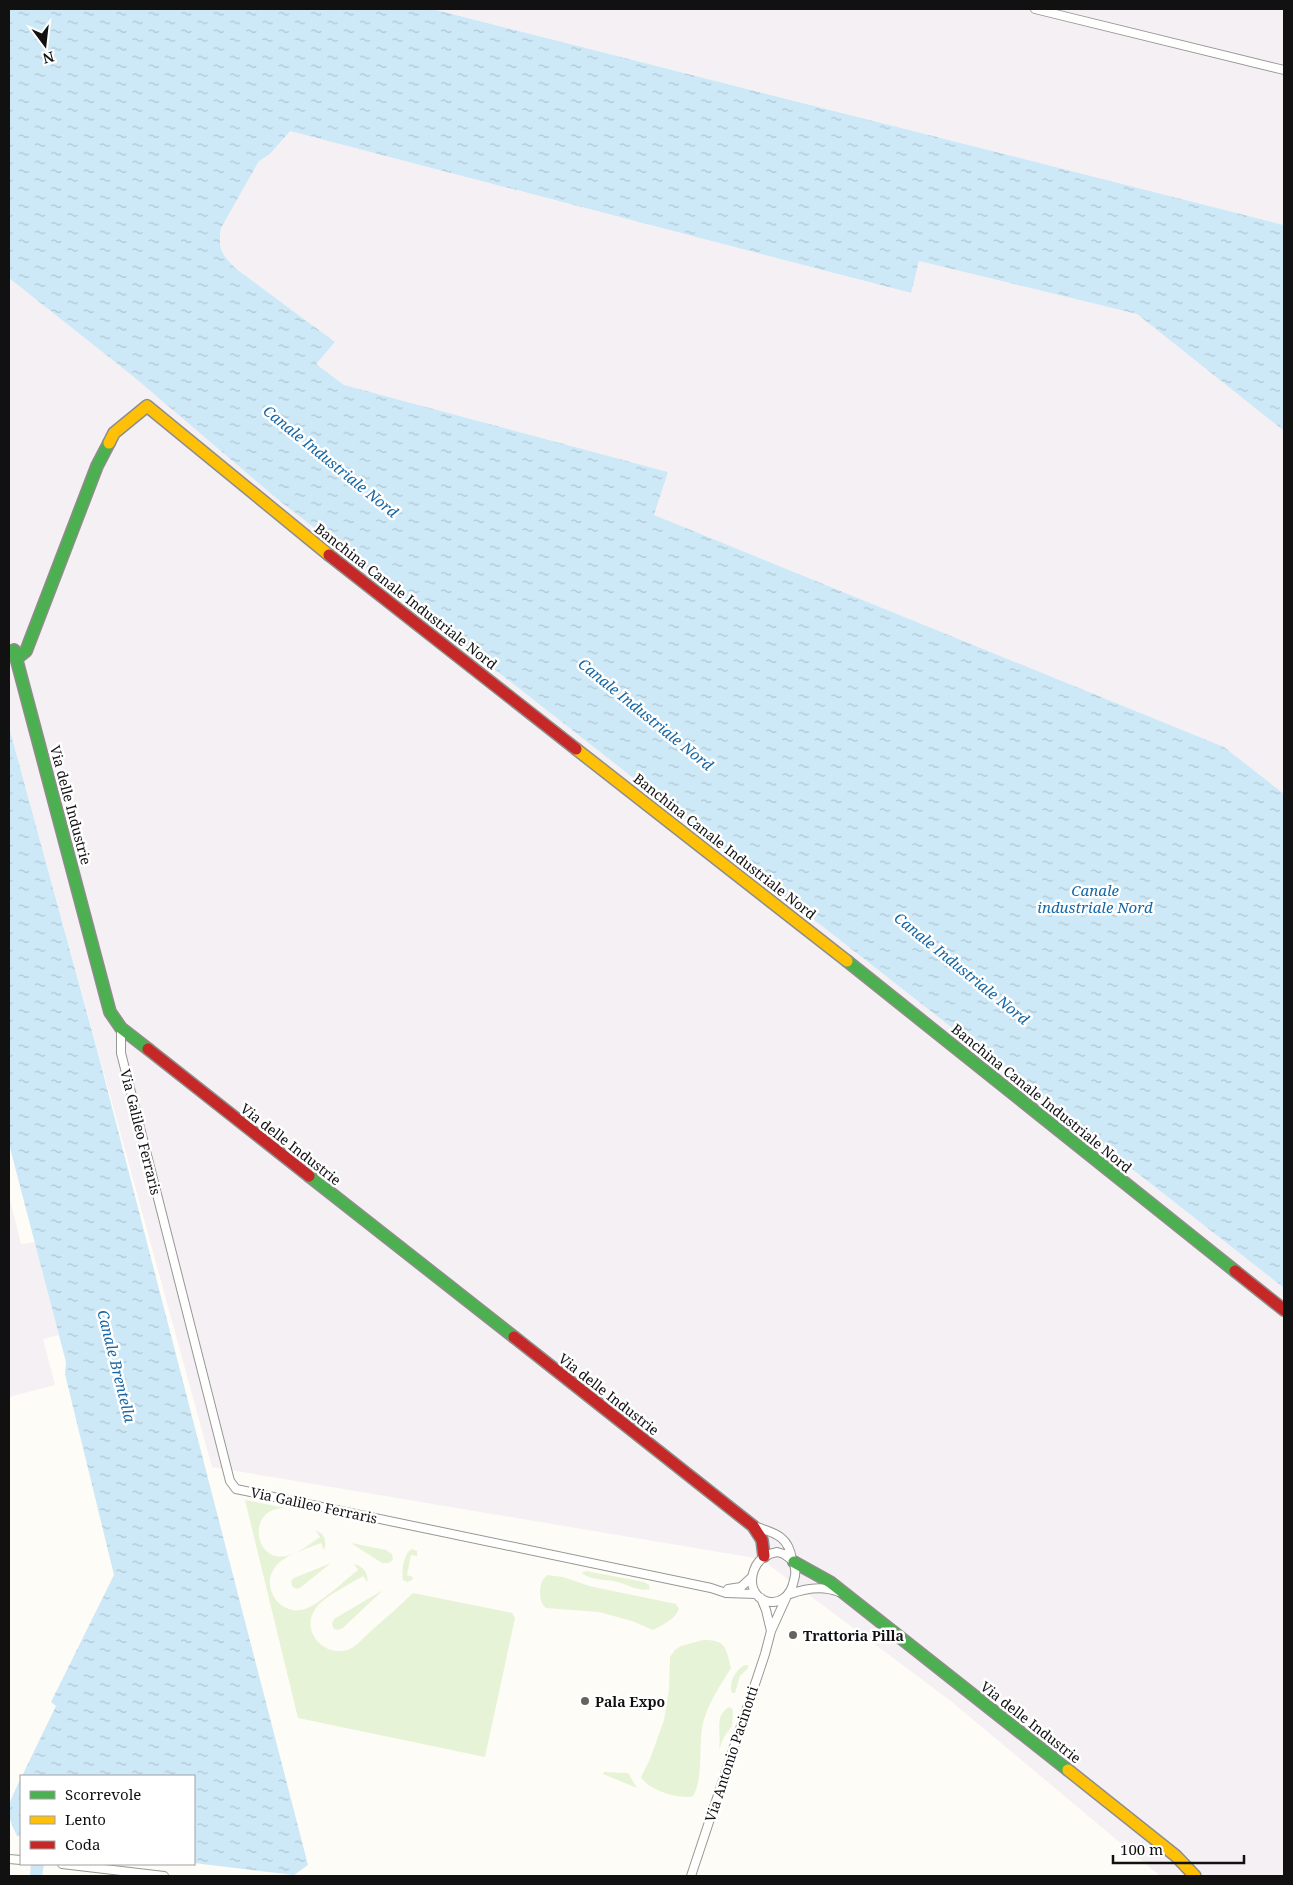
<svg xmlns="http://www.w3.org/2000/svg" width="1293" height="1885" viewBox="0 0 1293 1885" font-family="'Noto Serif',serif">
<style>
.industrial{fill:#f5f0f3}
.grass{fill:#e7f3d7}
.water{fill:url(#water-ripples)}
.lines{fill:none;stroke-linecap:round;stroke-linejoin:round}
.street-casing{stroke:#979795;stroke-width:10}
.fast-casing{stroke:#8e8d8b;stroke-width:14}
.slow-casing{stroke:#8e8d8b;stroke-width:14}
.jam-casing{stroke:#8e8d8b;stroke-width:14}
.street{stroke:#fffffe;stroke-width:8}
.fast{stroke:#4caf50;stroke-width:11}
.slow{stroke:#ffc107;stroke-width:11}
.jam{stroke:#c62828;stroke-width:11}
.poi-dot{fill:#646362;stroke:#fff;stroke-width:2}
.labels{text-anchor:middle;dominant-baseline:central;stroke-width:5;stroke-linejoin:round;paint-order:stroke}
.street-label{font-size:14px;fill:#111;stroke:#fff}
.poi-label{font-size:14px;font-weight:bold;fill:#111;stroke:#fff;text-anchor:start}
.water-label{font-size:15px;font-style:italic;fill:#1768a6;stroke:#fff}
</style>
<defs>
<pattern id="water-ripples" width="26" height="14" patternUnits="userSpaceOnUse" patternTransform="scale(1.25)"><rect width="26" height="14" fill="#cde8f7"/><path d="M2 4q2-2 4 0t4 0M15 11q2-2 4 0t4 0" fill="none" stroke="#afc6d3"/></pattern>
</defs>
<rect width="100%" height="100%" fill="#fdfcf7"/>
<path class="industrial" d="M432,9H1284V225L701,77Z
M290,131L910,293L919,261L1137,314L1284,431V794L1224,747L654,515L668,472L344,385L315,364L335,342L235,268L223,256L220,240L221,228L259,161L270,154Z
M9,278L134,377L276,498L1284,1288V1876H1160L952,1702L761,1559L212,1467L9,727Z
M9,1195L21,1244L35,1242L59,1335L43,1339L55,1385L9,1397Z"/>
<path class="grass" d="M245,1500L285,1508C245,1507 254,1567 290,1555C300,1552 311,1543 320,1537L316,1531C325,1533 327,1542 324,1550L321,1543C307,1549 286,1554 276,1566C259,1586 280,1617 305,1609C320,1604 345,1580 358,1570L354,1564C363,1566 369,1573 367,1582L363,1576C352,1583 322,1598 316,1608C299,1631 325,1659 350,1649C358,1645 364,1637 371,1631C385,1619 399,1606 413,1593L512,1613L515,1618L485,1757L298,1718Z
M351,1543L386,1550L392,1554L393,1560L389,1563H382Z
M412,1549L417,1551V1556L411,1555L407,1575L413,1577L412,1580L407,1582L403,1580C401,1572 404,1552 412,1549Z
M331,1563L300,1588L296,1589L292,1586L291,1581L294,1578Z
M586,1571L644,1582L649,1585L650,1589C640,1592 628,1585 618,1582C606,1579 594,1581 583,1574L582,1573Z
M547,1575L563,1577L589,1586L676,1604L679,1609C675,1620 662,1625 653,1630L632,1621L599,1612L546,1608L543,1605C538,1596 539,1582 547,1575Z
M383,1590L343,1628L338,1630L334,1629L332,1624L334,1619Z
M703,1640C726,1640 726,1647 731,1668C720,1686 708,1703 703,1723C698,1745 704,1778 693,1796C680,1800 648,1790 641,1777L650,1759L664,1720L669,1690L670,1657L675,1650L681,1646Z
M745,1665H748V1668L740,1676L735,1693H732C728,1683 736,1669 745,1665Z
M730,1707L733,1710L732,1726L724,1737L719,1750C722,1735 713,1714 730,1707Z
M604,1772L628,1773L637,1788L603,1774Z"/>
<path class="water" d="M9,9H432L1284,225V431L1137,314L919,261L911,293L290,131L270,154L259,161L221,228C218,248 221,254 235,268L335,342L316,364L344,385L668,472L654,515L1224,747L1284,794V1288L276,498L134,377L9,278Z
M9,727L99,1057L308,1865L294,1875L194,1863V1776H22L56,1706L51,1702L114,1575L65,1374L66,1362L9,1144Z
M21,1778V1836H17C3,1808 9,1804 21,1778Z
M31,1864H44L42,1876H30Z"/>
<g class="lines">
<defs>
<path id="street" d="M1035,9L1284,70
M121,1028V1053L230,1481L236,1489L711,1588L726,1593L756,1594
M754,1526C775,1533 789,1536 792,1560
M777,1552L784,1554L793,1561C796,1568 796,1574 794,1580C787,1617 742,1603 754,1570C758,1559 766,1554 777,1552Z
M728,1589L741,1587L752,1577
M790,1594C806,1588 822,1585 839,1592
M761,1598L766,1610L771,1631
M9,1859L21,1860
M62,1864L164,1876
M691,1876L765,1654L771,1631L786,1598"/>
<path id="fast" d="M14,650L110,1012L121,1028L148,1049
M16,659L26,651L97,466L109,443
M847,961L1235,1271
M309,1176L514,1337
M794,1562L830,1582L1068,1770"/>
<path id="slow" d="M109,443L114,433L147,406L329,555
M576,749L847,961
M1068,1770L1176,1856L1195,1876"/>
<path id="jam" d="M329,555L576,749
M148,1049L309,1176
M1235,1271L1284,1310
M514,1337L753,1526L762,1540L764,1556"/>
</defs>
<use href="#street" class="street-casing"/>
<use href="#fast" class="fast-casing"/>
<use href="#slow" class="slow-casing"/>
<use href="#jam" class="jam-casing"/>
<use href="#street" class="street"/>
<use href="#fast" class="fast"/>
<use href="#slow" class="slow"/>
<use href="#jam" class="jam"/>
</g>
<g class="poi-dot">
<circle cx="793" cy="1635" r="5"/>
<circle cx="585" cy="1701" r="5"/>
</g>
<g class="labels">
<g class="street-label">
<text transform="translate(406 596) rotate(38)">Banchina Canale Industriale Nord</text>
<text transform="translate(71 805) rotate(75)">Via delle Industrie</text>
<text transform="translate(725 846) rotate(38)">Banchina Canale Industriale Nord</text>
<text transform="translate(1042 1098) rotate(39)">Banchina Canale Industriale Nord</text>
<text transform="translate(141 1132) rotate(76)">Via Galileo Ferraris</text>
<text transform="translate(291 1144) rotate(38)">Via delle Industrie</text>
<text transform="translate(609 1394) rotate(38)">Via delle Industrie</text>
<text transform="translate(314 1505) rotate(12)">Via Galileo Ferraris</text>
<text transform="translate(1031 1722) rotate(38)">Via delle Industrie</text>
<text transform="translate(731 1754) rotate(-72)">Via Antonio Pacinotti</text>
</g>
<g class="poi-label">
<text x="803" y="1635">Trattoria Pilla</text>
<text x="595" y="1701">Pala Expo</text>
</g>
<g class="water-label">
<text transform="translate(331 461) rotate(39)">Canale Industriale Nord</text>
<text transform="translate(646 714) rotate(39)">Canale Industriale Nord</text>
<text x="1095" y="890">Canale<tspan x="1095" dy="17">industriale Nord</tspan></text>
<text transform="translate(962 968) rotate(39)">Canale Industriale Nord</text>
<text transform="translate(117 1366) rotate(76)">Canale Brentella</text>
</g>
</g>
<rect width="1293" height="1885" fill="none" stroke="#111111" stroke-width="20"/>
<rect x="20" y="1775" width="175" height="90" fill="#ffffff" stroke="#a0a0a0"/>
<rect x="30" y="1791" width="25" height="8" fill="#4caf50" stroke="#a0a0a0"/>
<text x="65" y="1800" font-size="15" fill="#111111">Scorrevole</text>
<rect x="30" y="1816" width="25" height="8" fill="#ffc107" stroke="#a0a0a0"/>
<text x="65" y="1825" font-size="15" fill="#111111">Lento</text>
<rect x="30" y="1841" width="25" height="8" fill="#c62828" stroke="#a0a0a0"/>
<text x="65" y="1850" font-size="15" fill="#111111">Coda</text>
<g transform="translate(45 45) rotate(165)" stroke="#ffffff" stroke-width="4" paint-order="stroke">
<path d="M0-4L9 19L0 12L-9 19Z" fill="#111111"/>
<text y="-8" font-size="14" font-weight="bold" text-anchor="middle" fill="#111111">N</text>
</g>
<path d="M1113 1855v8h131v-8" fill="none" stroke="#111111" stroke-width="2.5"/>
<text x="1120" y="1855" font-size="15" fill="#111111" stroke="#ffffff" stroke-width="4" paint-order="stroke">100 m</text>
</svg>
